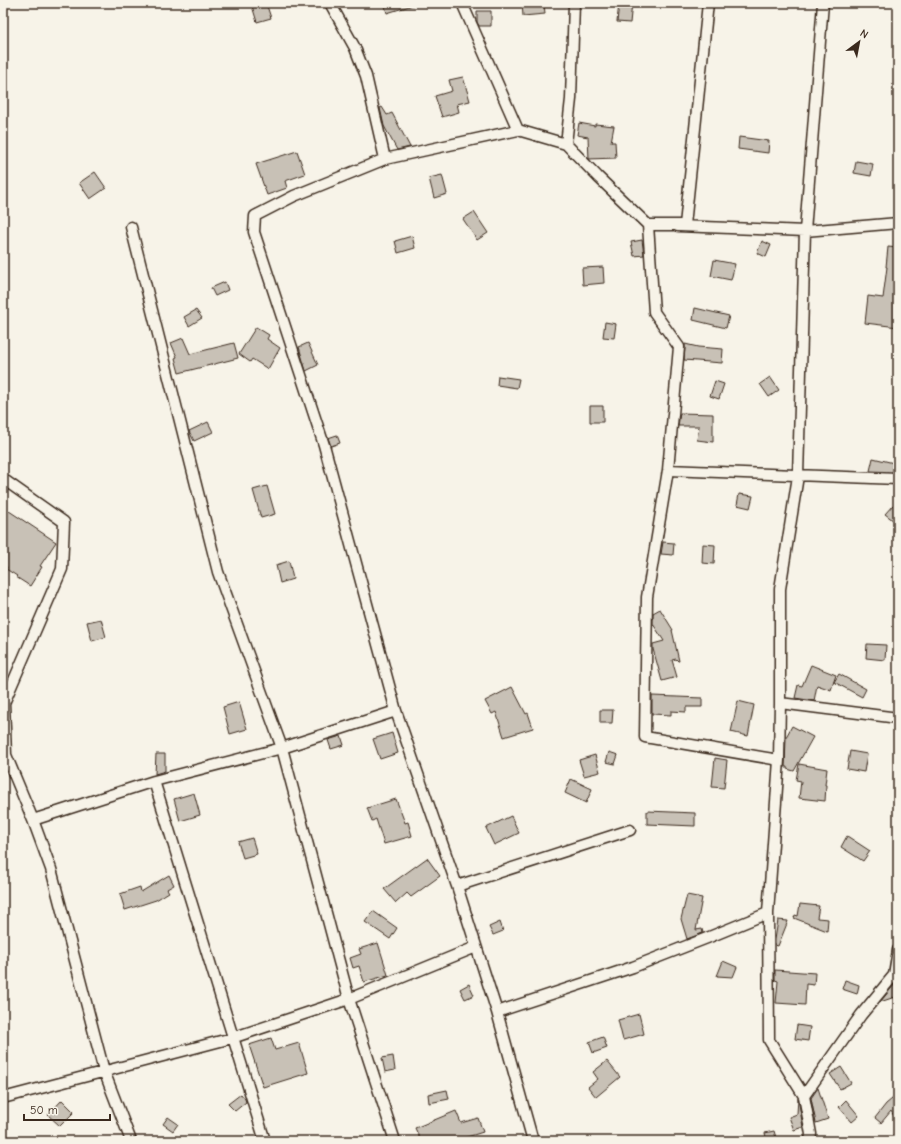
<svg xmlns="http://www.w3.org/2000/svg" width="901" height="1144" viewBox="0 0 901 1144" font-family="'Comic Neue',sans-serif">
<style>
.building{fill:#c8c1b6;stroke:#3b2a1e}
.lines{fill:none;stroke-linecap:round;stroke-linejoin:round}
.minor-casing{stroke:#3b2a1e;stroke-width:13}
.minor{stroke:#f7f3e8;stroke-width:10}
</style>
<rect width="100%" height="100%" fill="#f7f3e8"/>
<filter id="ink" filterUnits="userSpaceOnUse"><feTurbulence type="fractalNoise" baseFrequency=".025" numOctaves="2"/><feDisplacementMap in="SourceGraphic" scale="8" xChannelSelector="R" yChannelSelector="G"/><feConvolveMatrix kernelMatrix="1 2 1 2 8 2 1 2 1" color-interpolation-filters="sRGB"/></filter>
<g filter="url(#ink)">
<path class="building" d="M262,3H266L271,18L257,22L252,6Z
M384,3H413V5L387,13Z
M522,3H544L545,14L523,16Z
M619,3H632L630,23L617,22Z
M477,11H491V26H479L477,22Z
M463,77L470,101L457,104L459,112L442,117L435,96L452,91L449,80Z
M382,107L387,115L392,113L410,147L397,150L384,126L380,108Z
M579,123L595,126V124L614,126L611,142H615L616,158L589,159L588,137L577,135Z
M739,137L769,141L768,153L738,149Z
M297,151L305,174L285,181L287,188L267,195L256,164Z
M856,161L873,164L871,176L854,173Z
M95,172L106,188L90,199L79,183Z
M442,175L447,194L434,198L429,178Z
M474,212L488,233L477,240L463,219Z
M412,236L415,248L398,253L395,241Z
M642,240L644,255L634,256L631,242Z
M762,241L771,245L766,257L757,253Z
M888,247L898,248V327L865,323L868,296L883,298L887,267H886Z
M714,260L735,264L731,280L711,276Z
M603,267L604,283L583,285L582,268Z
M225,282L228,290L215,296L211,288Z
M695,308L729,316L726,328L693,320Z
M196,310L202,318L189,326L184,317Z
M605,322L616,324L614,338L603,337Z
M256,327L269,335L267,339L280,348L268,369L252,359L250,362L239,354Z
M183,338L190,354L234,343L238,358L179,373L175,358L177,357L171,343Z
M308,343L318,365L306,371L299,347Z
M685,344L698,347L723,349L722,363L684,360L685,348Z
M498,376L519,379L517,388L497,385Z
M770,377L779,390L769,397L760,384Z
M715,381L724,384L719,399L710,396Z
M590,406H603V422H590Z
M680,413L713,414V442L697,440L699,426H678Z
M208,422L213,432L194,441L189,431Z
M337,435L340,443L331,446L328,438Z
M873,458L898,464V472L870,471Z
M267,486L275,514L261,518L253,490Z
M739,494L753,496L750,508L737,505Z
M893,505L898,509V524L885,514Z
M3,507L56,542L40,566L42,567L30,586L16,577L17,576L6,569L7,567L3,564Z
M663,542L674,543L673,555L661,554Z
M703,544L715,545L714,564L702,563Z
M289,561L293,579L280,583L276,565Z
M660,609L673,630H672L679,661H678L676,659L672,660L677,677L662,681L653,649V644L664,641L653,624V613Z
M101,619L106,637L92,641L87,622Z
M867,644L886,645L885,660L866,658Z
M811,665L836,675L831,690L817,685L814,701L795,698L798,685L802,686Z
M839,674L866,689L862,697L834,682Z
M512,687L526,714L528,713L533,728L504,737L496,712L492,714L485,701Z
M652,696L702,698V707H686V712L671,711V715L652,714Z
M738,701L754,705L748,736L731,732Z
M239,702L247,729L230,734L223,707Z
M600,710H613L612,723H600Z
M792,726L813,737L794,771L787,769V767H785L786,737Z
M392,733L398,753L380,759L373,739Z
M341,736L344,745L331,749L328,740Z
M850,751L867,754L864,772L847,769Z
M609,752L618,755L615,764L606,762Z
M156,754H165V771L155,774Z
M595,755L600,772L584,776L579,760Z
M715,758L727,760L724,788L712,787Z
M799,764L827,769L825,785H826L825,801L799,798L801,781L796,780Z
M571,779L592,789L586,803L565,793Z
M194,793L200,815L180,821L174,799Z
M396,799L405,823L408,822L412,836L384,844L376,819L372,821L367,808Z
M647,811L695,813V826L647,824Z
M511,816L519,833L494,845L486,828Z
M847,836L870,851L863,861L841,847Z
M252,838L257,854L243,858L238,842Z
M427,858L440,876L411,897L407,893L396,903L384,889Z
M169,875L174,885L167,889L169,892L156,900L125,910L120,894L140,887L141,892Z
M687,895L702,898L696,930L702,929L703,933L687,939L681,919Z
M800,904L819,906L817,918L828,919L827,931L794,918L795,915L798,916Z
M373,911L397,928L390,939L365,922Z
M778,920L788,921L778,946L775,945V940Z
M500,922L503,931L493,935L489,927Z
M378,943L388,975L364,982L359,966L353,968L350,958L361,954L359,949Z
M723,961L737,967L733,977L717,976Z
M775,970L815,973L814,985L806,984L805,1005L776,1003L778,981L775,980Z
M845,980L859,985L857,994L842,989Z
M469,984L474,995L465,999L460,989Z
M895,984L898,992V996L880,1002Z
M639,1014L644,1034L623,1040L618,1020Z
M797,1025L810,1027L808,1041L795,1039Z
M603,1037L607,1048L593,1053L589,1042Z
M271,1038L275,1050L299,1043L308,1073L263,1087L249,1045Z
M393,1056L395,1070L385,1072L382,1058Z
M607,1061L620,1077L596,1097L588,1087L598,1079L593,1072Z
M841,1067L851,1083L840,1089L830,1074Z
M818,1088L828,1119L816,1123L811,1098Z
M447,1090L449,1099L429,1103L428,1094Z
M241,1094L245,1099L246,1102L235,1111L228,1104Z
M898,1094V1123L891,1111L881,1123L875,1118L886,1104Z
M798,1098L803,1127L794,1130L789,1117L797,1114Z
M62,1100L74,1112L60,1126L48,1115Z
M846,1100L859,1116L852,1122L839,1107Z
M456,1111L461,1123L478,1118L483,1132L464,1138L465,1141H421L415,1128Z
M168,1117L178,1124L173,1131L163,1124Z
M774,1131L777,1141H767L765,1133Z"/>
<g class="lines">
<defs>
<path id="minor" d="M330,3L355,48L366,76L385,159
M462,3L518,130
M566,144L571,99L574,3
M648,225H685L708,3
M678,226L805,231L898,223
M131,227L218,572L282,748L349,999L395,1141
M668,470L898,479
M3,479L64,522L62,569L4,703L6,755L33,820L51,869L104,1071L131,1141
M780,703L898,718
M154,781L265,1141
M33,820L154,781L282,748L396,711
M457,886L630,830
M497,1012L633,967L707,938L768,913
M804,1096L861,1015L894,975L898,950
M3,1098L232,1038L349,999L476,947
M533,1141L497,1012L457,886L396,711L324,445L254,232L255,216L294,196L385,159L518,130L566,144L598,177L648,225L654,312L679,347L668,470L647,597L645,737L779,760
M810,1141L811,1134L804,1096L769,1040L768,913L779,760L780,703V589L798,476L805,231L823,3"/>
</defs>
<use href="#minor" class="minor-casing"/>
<use href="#minor" class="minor"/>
</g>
</g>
<rect width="901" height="1144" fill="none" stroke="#f7f3e8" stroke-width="16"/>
<rect x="8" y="8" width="885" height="1128" fill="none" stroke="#3b2a1e" stroke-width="1.5" filter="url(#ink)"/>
<g transform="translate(859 42) rotate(32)" stroke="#f7f3e8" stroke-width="3" paint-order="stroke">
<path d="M0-3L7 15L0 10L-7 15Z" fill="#3b2a1e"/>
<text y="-6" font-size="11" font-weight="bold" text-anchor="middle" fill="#3b2a1e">N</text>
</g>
<path d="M24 1114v6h86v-6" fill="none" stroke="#3b2a1e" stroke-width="2"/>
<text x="30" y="1114" font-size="12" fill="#3b2a1e" stroke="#f7f3e8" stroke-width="3" paint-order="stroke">50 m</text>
</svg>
